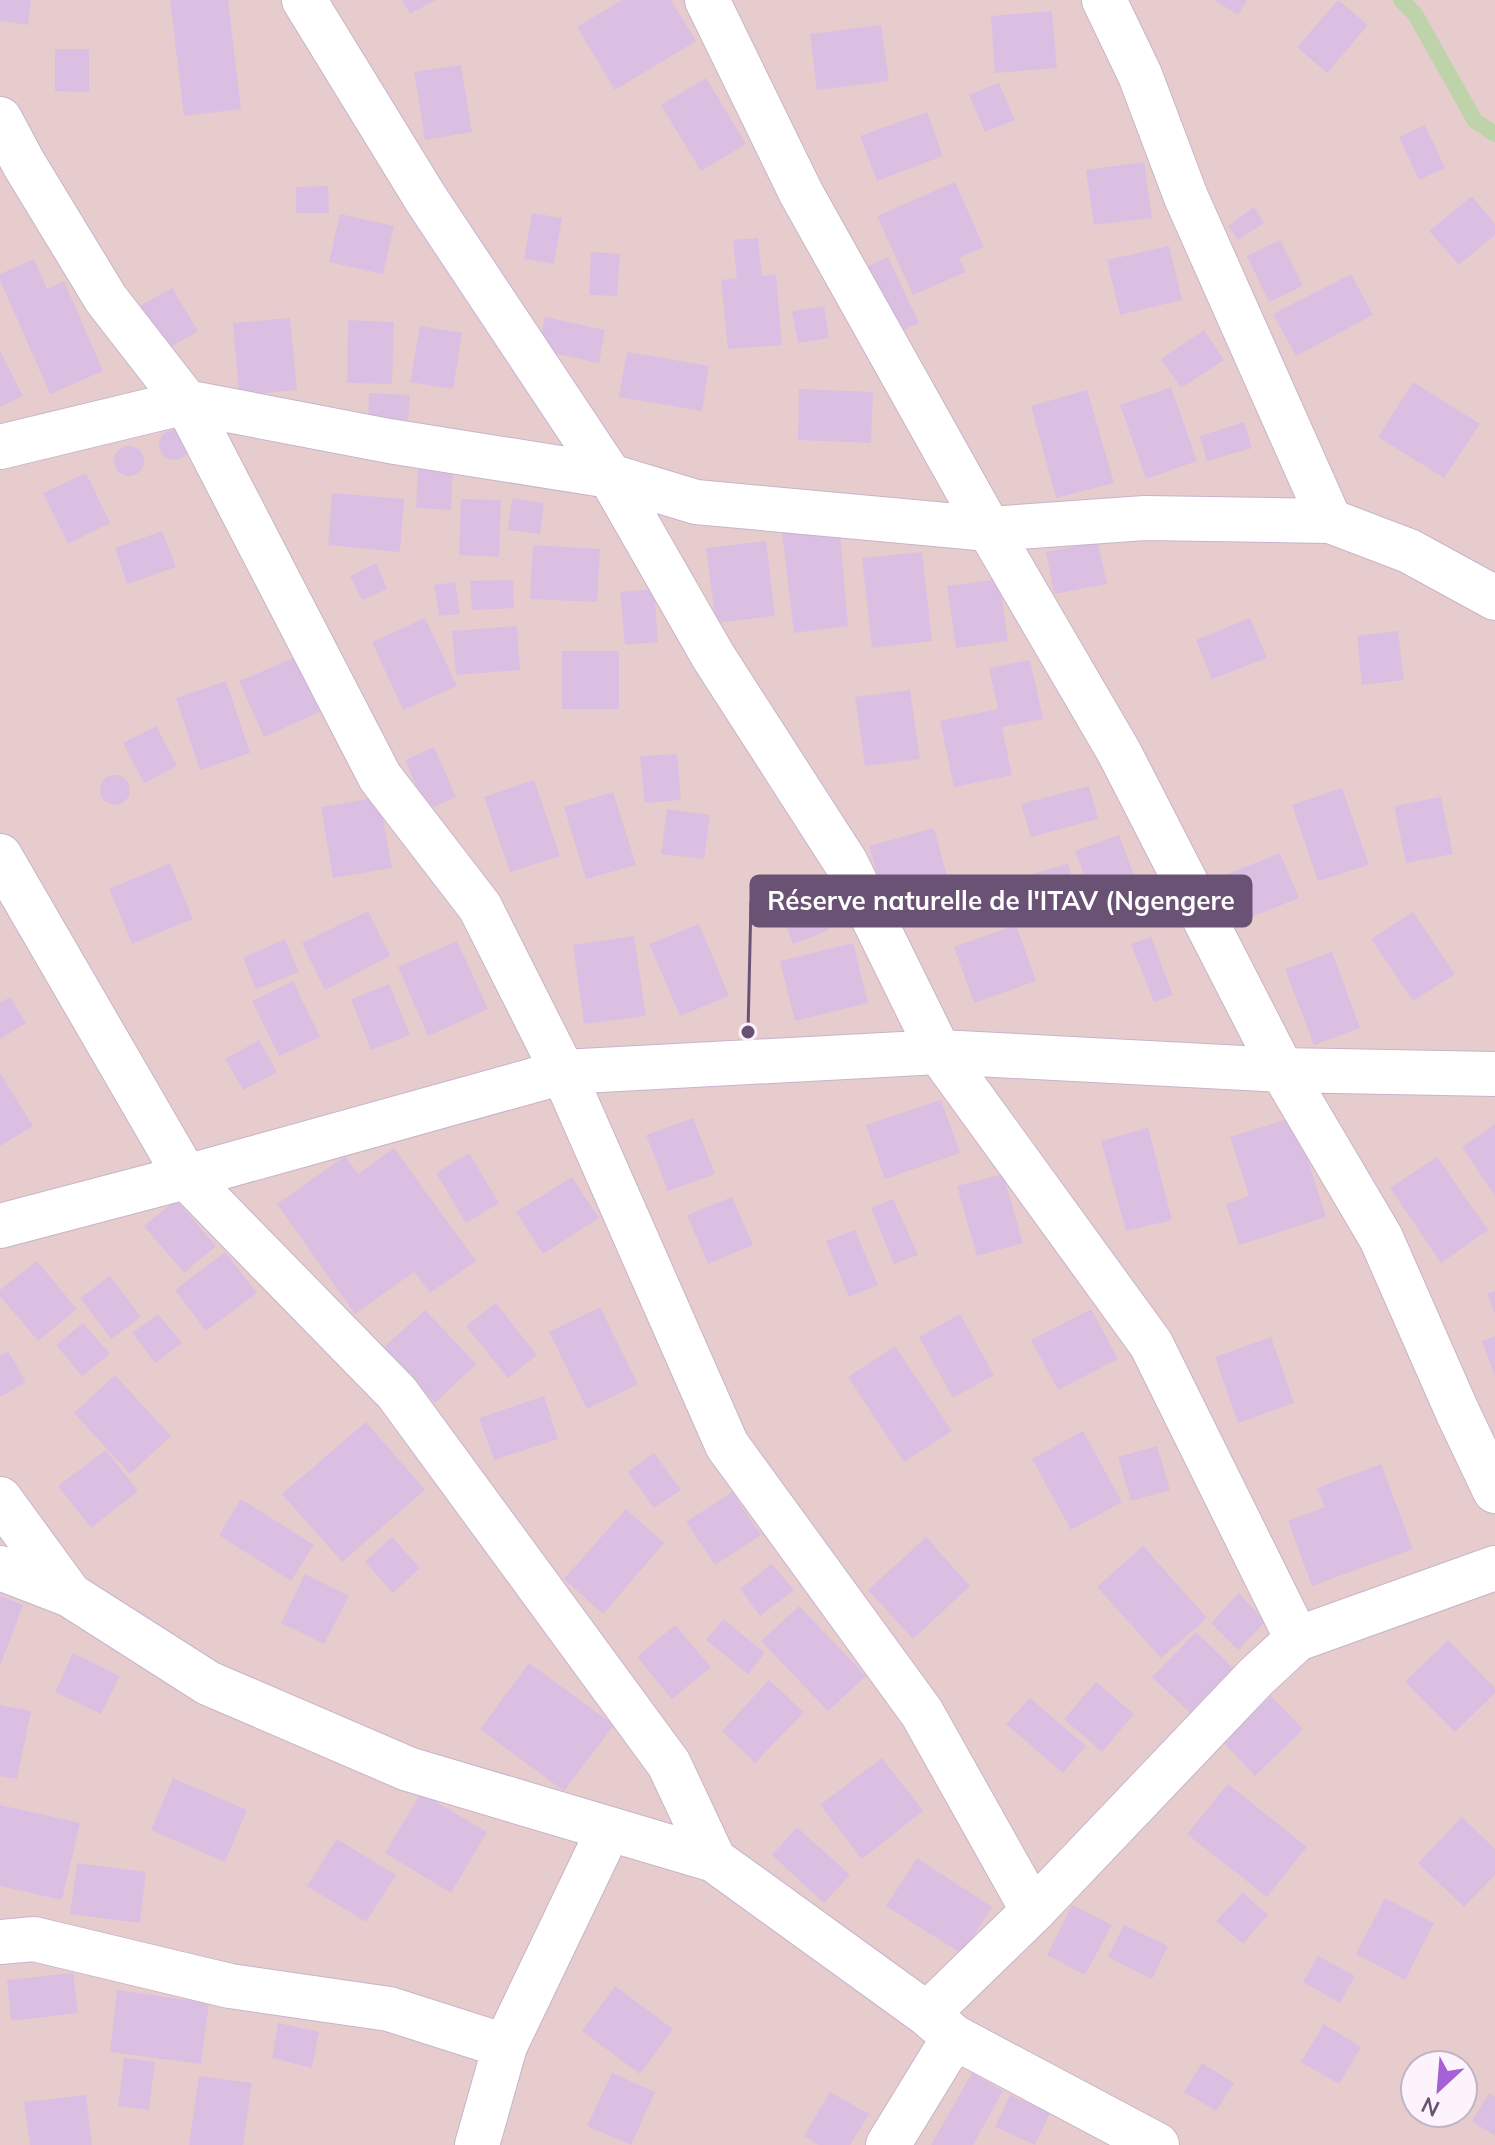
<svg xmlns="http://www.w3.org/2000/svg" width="1495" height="2145" viewBox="0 0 1495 2145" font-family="Mulish,sans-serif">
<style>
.green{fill:#e7cccd;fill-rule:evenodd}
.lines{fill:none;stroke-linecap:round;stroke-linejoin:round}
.stream{stroke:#bed3aa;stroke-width:16}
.building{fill:#dabfe3}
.minor-casing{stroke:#c7b3cc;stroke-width:46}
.minor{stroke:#fff;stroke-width:44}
.leader{fill:none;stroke:#6a5274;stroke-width:3}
.callout-dot{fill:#6a5274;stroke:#fdf3fd;stroke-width:3}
.callout{fill:#6a5274;stroke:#6a5274;stroke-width:3}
.callout-label{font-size:26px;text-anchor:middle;font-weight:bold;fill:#fff}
</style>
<rect width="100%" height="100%" fill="#faedfb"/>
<path class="green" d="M0,0H1495V2145H0ZM1415,2065H1463V2113H1415Z"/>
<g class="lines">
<path class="stream" d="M1401,0L1415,14L1475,121L1495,134"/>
</g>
<path class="building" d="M0,0H31L28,25L0,21Z
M170,0H228L241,109L184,116Z
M402,0H436L410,14Z
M622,0H671L696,41L615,90L577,27Z
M1214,0H1247L1238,15Z
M1338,0L1368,25L1327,73L1297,47Z
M1052,11L1057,68L995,73L991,16Z
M881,25L889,81L817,90L810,34Z
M55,49H89V92L55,91Z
M461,65L472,132L425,140L414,72Z
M706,78L746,144L701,171L661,105Z
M999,83L1015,120L985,132L969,95Z
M927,112L943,156L877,181L860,136Z
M1425,125L1445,168L1419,180L1399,137Z
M1144,162L1152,218L1094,225L1086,170Z
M955,182L984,247L959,258L966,272L913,295L877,216Z
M328,186L329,213H296V187Z
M1472,196L1495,224V235L1459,265L1429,231Z
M1254,207L1264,223L1238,240L1228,226Z
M532,213L562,218L554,264L524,259Z
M340,214L394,226L383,274L329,262Z
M758,238L762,276L776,274L782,345L728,349L721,280L737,278L733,240Z
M1280,240L1303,286L1269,302L1247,256Z
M1169,246L1182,300L1120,315L1107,260Z
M591,252L620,254L617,296L589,295Z
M888,257L919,323L896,333L866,267Z
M34,259L47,289L64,281L103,371L50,394L0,280V274Z
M1351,274L1373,315L1296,356L1273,314Z
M172,288L198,331L164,351L138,307Z
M824,306L829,338L798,343L792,311Z
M545,317L605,330L599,363L538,350Z
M290,318L297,390L239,395L233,323Z
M348,320L394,322L392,384L347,383Z
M420,326L462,333L453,389L410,382Z
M1204,330L1224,360L1181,388L1161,359Z
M0,351L23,396L0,407Z
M627,352L709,366L702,411L619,397Z
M1413,382L1480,424L1444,478L1378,437Z
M1171,387L1197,461L1146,479L1120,405Z
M799,389L873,392L871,443L798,440Z
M1087,390L1114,483L1056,498L1031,406Z
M369,393L410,395L408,422L368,420Z
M1244,422L1252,448L1207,461L1200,436Z
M159 445a15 15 0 1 1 30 0a15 15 0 1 1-30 0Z
M114 461a15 15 0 1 1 30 0a15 15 0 1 1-30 0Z
M418,465L453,468L451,510L416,508Z
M86,473L110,523L68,544L43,493Z
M332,493L404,499L400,552L328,545Z
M512,498L544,503L540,534L508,530Z
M461,499L501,500L499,557L459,555Z
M162,531L176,567L127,584L115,548Z
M782,532L840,534L848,626L794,633Z
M766,541L775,616L716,623L706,548Z
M1098,542L1107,584L1054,594L1046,552Z
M533,545L600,549L597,602L530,599Z
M922,552L932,641L872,648L862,558Z
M376,563L387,589L362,600L350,576Z
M999,579L1008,641L956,648L947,586Z
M513,580L514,608L472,610L470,581Z
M455,582L460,614L439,616L434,585Z
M654,589L658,642L625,645L620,592Z
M425,618L457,686L403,710L372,642Z
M1250,618L1267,658L1212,679L1196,640Z
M517,626L520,670L456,675L452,631Z
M1398,631L1404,680L1362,685L1357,636Z
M562,651H619V709H562Z
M296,657L320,712L264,737L239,681Z
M1030,660L1043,719L1002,727L1012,775L954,787L940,721L998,709L989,668Z
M226,681L250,753L200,770L176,698Z
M910,690L920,759L865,766L855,697Z
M156,726L177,766L144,783L123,743Z
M434,747L456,797L427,810L405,760Z
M677,754L681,800L645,803L640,756Z
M100 790a15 15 0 1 1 30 0a15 15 0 1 1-30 0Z
M534,780L560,856L510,872L484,797Z
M1089,786L1098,819L1031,837L1021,804Z
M1342,788L1369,865L1318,881L1292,805Z
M613,792L636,865L586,879L564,807Z
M379,797L392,868L333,878L321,807Z
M1441,797L1453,854L1406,863L1394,806Z
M667,809L710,815L704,859L661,854Z
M934,828L948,880L884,897L869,846Z
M1119,835L1147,911L1103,926L1075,851Z
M1280,853L1299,898L1241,921L1222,876Z
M170,863L193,919L132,944L109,889Z
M1068,864L1080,904L1043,914L1031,874Z
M817,901L829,930L793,944L782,914Z
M368,911L390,956L325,990L302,943Z
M1413,912L1455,974L1413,1001L1371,939Z
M699,924L729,996L680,1016L649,944Z
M1016,925L1036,981L974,1003L954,947Z
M634,936L646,1016L584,1024L573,945Z
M1151,937L1173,995L1154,1002L1131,944Z
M285,939L299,972L256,989L243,958Z
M457,941L488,1009L428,1036L398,967Z
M853,943L868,1003L795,1021L780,961Z
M1332,952L1360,1028L1314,1045L1285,969Z
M293,981L320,1037L279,1056L252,1001Z
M389,984L410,1035L371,1050L351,999Z
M10,997L26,1023L0,1039V1003Z
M259,1040L277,1072L243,1090L225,1059Z
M0,1073L33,1126L0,1146Z
M941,1100L960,1153L885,1179L866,1125Z
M1294,1117L1326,1217L1239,1245L1226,1204L1249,1196L1230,1137Z
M693,1118L715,1174L668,1191L646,1135Z
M1495,1124V1196L1462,1147Z
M1148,1128L1172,1220L1126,1231L1101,1141Z
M394,1148L476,1261L430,1293L414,1272L355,1314L277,1204L345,1156L358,1174Z
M469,1153L499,1203L466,1223L436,1173Z
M1437,1157L1488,1230L1441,1263L1390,1188Z
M1003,1174L1023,1243L977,1256L957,1186Z
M572,1177L599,1218L543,1254L516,1212Z
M732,1197L753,1245L708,1264L687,1215Z
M893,1199L918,1255L894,1264L871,1208Z
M176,1200L216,1246L184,1273L144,1226Z
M855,1230L878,1285L849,1297L826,1241Z
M225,1252L257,1293L206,1331L175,1290Z
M37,1261L77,1309L38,1341L0,1296V1290Z
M110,1276L141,1317L111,1339L80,1298Z
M1495,1291V1314L1487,1294Z
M496,1303L537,1355L508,1378L466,1326Z
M600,1307L638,1384L587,1409L549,1332Z
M1091,1309L1118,1359L1058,1390L1031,1340Z
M425,1310L476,1364L435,1403L383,1348Z
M158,1314L182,1343L155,1363L132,1333Z
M960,1314L994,1375L953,1398L919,1337Z
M83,1323L110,1354L82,1376L56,1345Z
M1495,1336V1376L1482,1341Z
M1271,1337L1294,1403L1238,1423L1215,1357Z
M895,1346L952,1431L904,1462L848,1377Z
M8,1351L26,1382L0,1397V1356Z
M115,1375L171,1436L130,1474L74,1413Z
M544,1396L558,1439L494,1460L479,1418Z
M366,1422L425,1490L342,1562L282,1494Z
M1083,1431L1122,1502L1071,1530L1032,1459Z
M1157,1446L1170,1490L1131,1501L1118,1457Z
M106,1450L138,1491L91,1528L58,1486Z
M654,1453L681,1490L654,1508L628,1472Z
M1381,1464L1413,1549L1312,1586L1288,1521L1325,1507L1317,1488Z
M732,1492L761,1535L715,1565L686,1522Z
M241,1499L314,1545L291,1581L219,1535Z
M626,1509L664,1543L603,1614L564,1579Z
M392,1537L420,1568L393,1593L365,1562Z
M926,1537L970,1586L913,1639L868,1590Z
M1143,1546L1207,1618L1161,1658L1097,1587Z
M772,1564L794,1590L760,1616L740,1589Z
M305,1574L349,1596L324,1644L281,1623Z
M1239,1593L1265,1622L1238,1650L1211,1623Z
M0,1596L23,1605L0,1666Z
M799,1606L866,1676L828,1711L761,1641Z
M723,1619L765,1653L748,1674L706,1640Z
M675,1625L711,1667L672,1699L637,1657Z
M1196,1632L1233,1668L1190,1713L1152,1677Z
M1448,1640L1495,1688V1693L1455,1732L1405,1682Z
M73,1653L120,1676L101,1714L55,1692Z
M529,1663L614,1725L564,1791L480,1729Z
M769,1680L804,1712L755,1763L722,1731Z
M1096,1682L1134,1714L1102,1752L1064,1719Z
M1271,1696L1303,1729L1255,1776L1223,1742Z
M1030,1698L1086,1746L1063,1773L1006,1724Z
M0,1705L31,1711L17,1779L0,1776Z
M882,1758L923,1811L862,1859L820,1805Z
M173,1778L247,1810L225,1862L151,1830Z
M1228,1784L1307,1847L1267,1897L1187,1834Z
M421,1793L487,1832L451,1893L385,1853Z
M0,1805L80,1823L62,1900L0,1886Z
M1462,1817L1495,1849V1875L1464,1907L1418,1863Z
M797,1827L850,1875L824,1903L772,1855Z
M337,1839L396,1875L366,1922L307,1886Z
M917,1858L992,1907L962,1954L886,1906Z
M77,1863L146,1872L140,1923L70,1914Z
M1243,1893L1268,1915L1243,1944L1216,1921Z
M1385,1898L1434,1923L1405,1980L1356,1954Z
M1072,1905L1112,1925L1085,1975L1047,1955Z
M1124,1925L1168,1946L1152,1979L1108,1957Z
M1318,1956L1355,1976L1340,2003L1303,1982Z
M73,1973L78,2013L11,2021L7,1980Z
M615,1986L673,2029L640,2074L582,2031Z
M117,1990L209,2003L201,2064L110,2052Z
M278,2023L319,2032L312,2068L272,2058Z
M1324,2024L1361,2047L1339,2084L1301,2062Z
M124,2058L155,2062L149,2110L118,2106Z
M1202,2063L1234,2083L1216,2111L1184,2092Z
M612,2073L655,2092L631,2145L587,2126Z
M972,2073L1003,2091L973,2145H931Z
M199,2076L252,2083L243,2145H189Z
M830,2092L869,2114L850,2145H819L804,2136Z
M1489,2093L1495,2097V2136L1472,2121Z
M86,2095L92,2145H30L24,2102Z
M1010,2095L1050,2113L1035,2145L995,2127Z"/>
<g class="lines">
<defs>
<path id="minor" d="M304,0L426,199L610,476L713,656L846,863L939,1052L1151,1344L1297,1639
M707,0L801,193L989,529L1119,752L1282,1070L1381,1238L1457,1411L1495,1491
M1104,0L1140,75L1186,197L1330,521
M0,119L24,164L106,299L186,402L380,777L480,907L563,1072L727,1445L922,1713L1033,1911
M0,447L186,402L389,441L610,476L696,502L989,529L1145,518L1330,521L1409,551L1495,598
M0,856L186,1177L397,1393L669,1764L714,1860
M0,1226L186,1177L563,1072L939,1052L1282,1070L1495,1074
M0,1499L70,1595
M0,1568L70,1595L208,1683L408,1769L714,1860L927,2014L954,2037L1157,2145
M0,1942L34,1939L230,1986L389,2009L505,2046
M927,2014L1033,1911L1256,1677L1297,1639L1495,1568
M477,2145L505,2046L609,1829
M888,2145L954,2037"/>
</defs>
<use href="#minor" class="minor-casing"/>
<use href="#minor" class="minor"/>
</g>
<path class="leader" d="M748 1032L751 901"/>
<circle class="callout-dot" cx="748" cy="1032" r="8"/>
<rect class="callout" x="751" y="876" width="500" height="50" rx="8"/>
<g class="callout-label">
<text x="1001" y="910">Réserve naturelle de l'ITAV (Ngengere</text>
</g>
<g transform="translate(1439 2089) rotate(206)"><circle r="38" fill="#fdf3fd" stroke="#c2b3c6" stroke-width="2"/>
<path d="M0-6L14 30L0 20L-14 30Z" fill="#a662d5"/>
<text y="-12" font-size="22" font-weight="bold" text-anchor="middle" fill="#6a5274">N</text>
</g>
</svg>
